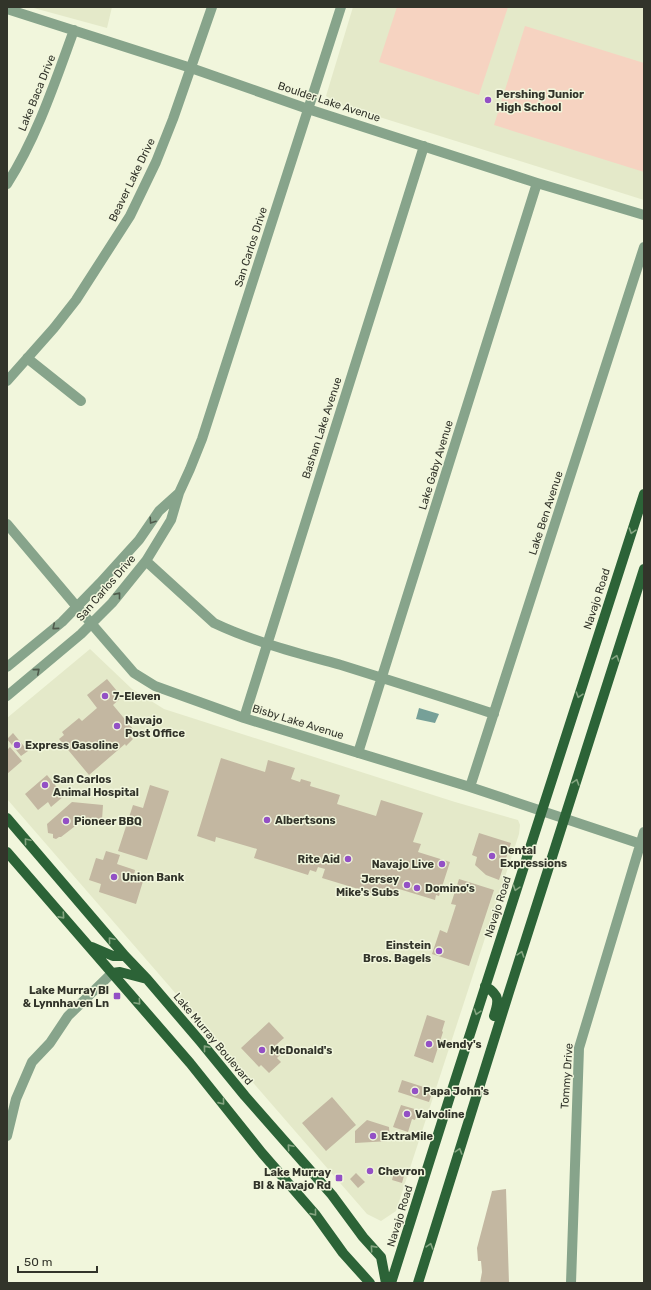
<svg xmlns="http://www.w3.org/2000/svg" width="651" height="1290" viewBox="0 0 651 1290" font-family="Rubik,sans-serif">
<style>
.built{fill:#e4e9c9}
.green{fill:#f6d3c1}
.water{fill:#76a098}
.building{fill:#c3b7a1}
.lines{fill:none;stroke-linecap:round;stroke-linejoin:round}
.minor{stroke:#87a48b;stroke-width:10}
.major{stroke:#2c6337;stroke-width:10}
.oneway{stroke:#505b4c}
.oneway2{stroke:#85a581}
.poi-dot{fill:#9350c5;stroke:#f1f6dc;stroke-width:1.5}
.labels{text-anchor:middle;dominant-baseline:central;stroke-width:3;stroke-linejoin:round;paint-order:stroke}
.street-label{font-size:11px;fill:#32342a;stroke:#f1f6dc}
.poi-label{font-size:11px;font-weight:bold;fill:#32342a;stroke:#f1f6dc;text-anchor:start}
</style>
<rect width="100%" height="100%" fill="#f1f6dc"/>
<path class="built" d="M30,7H112L107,28Z
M353,7H644V200L338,104L326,96Z
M90,649L132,689L164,709L455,802L518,820L520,825L519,834L396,1211L381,1221L367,1214L7,799V718Z"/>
<path class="green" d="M397,7H508L479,95L379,62Z
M525,26L644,63V172L494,125Z"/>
<path class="water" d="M419,708L439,714L435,723L416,719Z"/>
<path class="building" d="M107,679L122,697L113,705L133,729L128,734L133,739L126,746L125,744L89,775L59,739L64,735L62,732L79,718L82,721L97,708L87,695Z
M13,733L28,751L21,756L7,739Z
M10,747L22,761L7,774V750Z
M221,758L265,772L268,760L295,768L291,779L300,782L301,779L311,782L310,786L340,795L337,804L376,816L381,800L423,813L413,842L421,844L418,852L450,862L439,896L436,895L435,900L399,889L398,893L390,891L388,898L322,878L325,869L318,867L316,872L310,870L308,875L254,858L257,849L216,837L215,842L197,836Z
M47,775L64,796L51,807L48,802L38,810L25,794Z
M150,785L169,791L147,860L118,851L133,805L143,808Z
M72,802L103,805L102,820L98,824L88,822L86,819H83V820L61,837H59L56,839L53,838V834L48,833L47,824Z
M479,833L511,843L499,880L486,875L475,865L477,857L472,855Z
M106,851L120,855L117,864L135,870L134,875L144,878L136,904L99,892L101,884L89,880L96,858L103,860Z
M459,879L494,890L469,966L432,954L440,930L447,933L456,905L451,904Z
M427,1015L445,1021L442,1031L443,1032L433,1063L414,1056Z
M269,1022L284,1038L277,1044L283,1052L277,1058L281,1062L269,1073L261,1065L259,1067L241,1048Z
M402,1080L433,1090L429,1102L398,1092Z
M332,1097L356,1125L326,1151L302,1123Z
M401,1105L418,1110L415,1120L412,1119L408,1132L393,1127Z
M367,1120L389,1127L390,1141L355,1143V1131Z
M395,1169L405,1172L402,1183L392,1180Z
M356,1173L365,1182L358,1188L350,1179Z
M506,1189L509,1283H480L482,1272L481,1261H478L477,1248L491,1195L492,1191Z"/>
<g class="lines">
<path class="minor" d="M7,9L191,68L308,109L537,183L644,215
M7,184C37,137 55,82 74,30
M27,358L81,401
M7,381L54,328L76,300L130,216L156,162L173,119L212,7
M7,524L77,607L134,673L155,686L244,718L470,787L644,845
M146,561L214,623C254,642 298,653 341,665C392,681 443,697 494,714
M7,667L62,622L100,583L139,540L159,511L179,493
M7,696L81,634L112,603L146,561L171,520L179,493L190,469L202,439L341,7
M244,718L424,146
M358,753L537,183
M470,787L644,247
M7,1136L16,1099L32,1062L50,1043L68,1016L112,973
M571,1283L579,1048L644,832"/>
<path class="major" d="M7,818L125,956L147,979L200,1041L245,1096L332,1195L363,1237L381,1257L386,1283
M7,852L190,1063L262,1153L315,1214L343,1253L370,1283
M92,947L113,956H125
M112,973L120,972L147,979
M485,986C500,995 499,1001 494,1016
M391,1283L452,1090L644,494
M418,1283L509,992L644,569"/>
</g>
<defs><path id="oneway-chevron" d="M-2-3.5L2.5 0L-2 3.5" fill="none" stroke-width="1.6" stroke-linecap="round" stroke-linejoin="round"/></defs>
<g class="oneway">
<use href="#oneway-chevron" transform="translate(152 521) rotate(124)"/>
<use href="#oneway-chevron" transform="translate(118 595) rotate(-51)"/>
<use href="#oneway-chevron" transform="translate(55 627) rotate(140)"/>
<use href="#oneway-chevron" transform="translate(37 671) rotate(-40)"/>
</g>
<g class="oneway2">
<use href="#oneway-chevron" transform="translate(632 531) rotate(108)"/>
<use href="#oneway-chevron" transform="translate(616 658) rotate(-72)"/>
<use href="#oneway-chevron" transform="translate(579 695) rotate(108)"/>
<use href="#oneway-chevron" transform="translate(576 782) rotate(-72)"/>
<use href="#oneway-chevron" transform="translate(27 841) rotate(-130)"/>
<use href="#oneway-chevron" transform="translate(516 888) rotate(108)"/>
<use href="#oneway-chevron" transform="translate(62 916) rotate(48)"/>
<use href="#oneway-chevron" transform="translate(111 940) rotate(-130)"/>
<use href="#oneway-chevron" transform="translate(521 954) rotate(-72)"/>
<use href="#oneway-chevron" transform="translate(138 1002) rotate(49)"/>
<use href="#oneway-chevron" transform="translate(477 1012) rotate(108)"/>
<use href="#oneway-chevron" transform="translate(206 1048) rotate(-129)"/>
<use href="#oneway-chevron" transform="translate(222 1102) rotate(51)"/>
<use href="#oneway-chevron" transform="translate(290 1147) rotate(-131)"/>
<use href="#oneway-chevron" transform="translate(459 1151) rotate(-73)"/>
<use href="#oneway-chevron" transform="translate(314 1213) rotate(51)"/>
<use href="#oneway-chevron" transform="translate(430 1246) rotate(-73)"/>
<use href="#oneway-chevron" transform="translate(373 1248) rotate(-132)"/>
</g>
<g class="poi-dot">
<circle cx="488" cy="100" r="4"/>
<circle cx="105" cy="696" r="4"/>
<circle cx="117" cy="726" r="4"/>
<circle cx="17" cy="745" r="4"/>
<circle cx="45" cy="785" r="4"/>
<circle cx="267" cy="820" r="4"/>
<circle cx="66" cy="821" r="4"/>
<circle cx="492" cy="856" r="4"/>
<circle cx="348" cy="859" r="4"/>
<circle cx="442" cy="864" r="4"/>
<circle cx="114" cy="877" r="4"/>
<circle cx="407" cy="885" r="4"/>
<circle cx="417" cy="888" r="4"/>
<circle cx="439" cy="951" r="4"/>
<rect x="113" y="992" width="8" height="8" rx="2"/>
<circle cx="429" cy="1044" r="4"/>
<circle cx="262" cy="1050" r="4"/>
<circle cx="415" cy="1091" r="4"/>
<circle cx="407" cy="1114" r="4"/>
<circle cx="373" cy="1136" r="4"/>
<circle cx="370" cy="1171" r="4"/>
<rect x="335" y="1174" width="8" height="8" rx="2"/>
</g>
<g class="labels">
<g class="street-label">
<text transform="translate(37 93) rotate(-68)">Lake Baca Drive</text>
<text transform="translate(329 102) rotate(18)">Boulder Lake Avenue</text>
<text transform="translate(132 180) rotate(-64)">Beaver Lake Drive</text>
<text transform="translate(251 247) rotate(-72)">San Carlos Drive</text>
<text transform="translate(322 428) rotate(-72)">Bashan Lake Avenue</text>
<text transform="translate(436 465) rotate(-73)">Lake Gaby Avenue</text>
<text transform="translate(546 513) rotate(-72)">Lake Ben Avenue</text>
<text transform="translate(106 588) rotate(-49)">San Carlos Drive</text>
<text transform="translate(597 599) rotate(-72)">Navajo Road</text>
<text transform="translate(298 722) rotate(17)">Bisby Lake Avenue</text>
<text transform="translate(498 907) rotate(-72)">Navajo Road</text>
<text transform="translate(213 1039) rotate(50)">Lake Murray Boulevard</text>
<text transform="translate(567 1076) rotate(-86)">Tommy Drive</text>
<text transform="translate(400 1216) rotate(-73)">Navajo Road</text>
</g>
<g class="poi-label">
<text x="496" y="94">Pershing Junior<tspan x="496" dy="13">High School</tspan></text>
<text x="113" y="696">7-Eleven</text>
<text x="125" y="720">Navajo<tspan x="125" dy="13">Post Office</tspan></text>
<text x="25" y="745">Express Gasoline</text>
<text x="53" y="779">San Carlos<tspan x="53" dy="13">Animal Hospital</tspan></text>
<text x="275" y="820">Albertsons</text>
<text x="74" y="821">Pioneer BBQ</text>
<text x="500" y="850">Dental<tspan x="500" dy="13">Expressions</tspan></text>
<text x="340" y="859" text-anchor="end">Rite Aid</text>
<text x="434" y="864" text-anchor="end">Navajo Live</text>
<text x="122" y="877">Union Bank</text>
<text x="399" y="879" text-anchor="end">Jersey<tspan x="399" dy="13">Mike's Subs</tspan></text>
<text x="425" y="888">Domino's</text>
<text x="431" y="945" text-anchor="end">Einstein<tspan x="431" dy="13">Bros. Bagels</tspan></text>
<text x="109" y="990" text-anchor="end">Lake Murray Bl<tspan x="109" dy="13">&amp; Lynnhaven Ln</tspan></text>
<text x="437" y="1044">Wendy's</text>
<text x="270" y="1050">McDonald's</text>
<text x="423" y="1091">Papa John's</text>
<text x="415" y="1114">Valvoline</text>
<text x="381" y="1136">ExtraMile</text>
<text x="378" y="1171">Chevron</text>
<text x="331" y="1172" text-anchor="end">Lake Murray<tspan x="331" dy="13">Bl &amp; Navajo Rd</tspan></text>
</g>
</g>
<rect width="651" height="1290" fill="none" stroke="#32342a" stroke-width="16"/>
<path d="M18 1266v6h79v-6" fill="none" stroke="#32342a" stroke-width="2"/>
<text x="24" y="1266" font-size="12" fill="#32342a" stroke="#f1f6dc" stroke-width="3" paint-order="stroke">50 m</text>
</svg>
